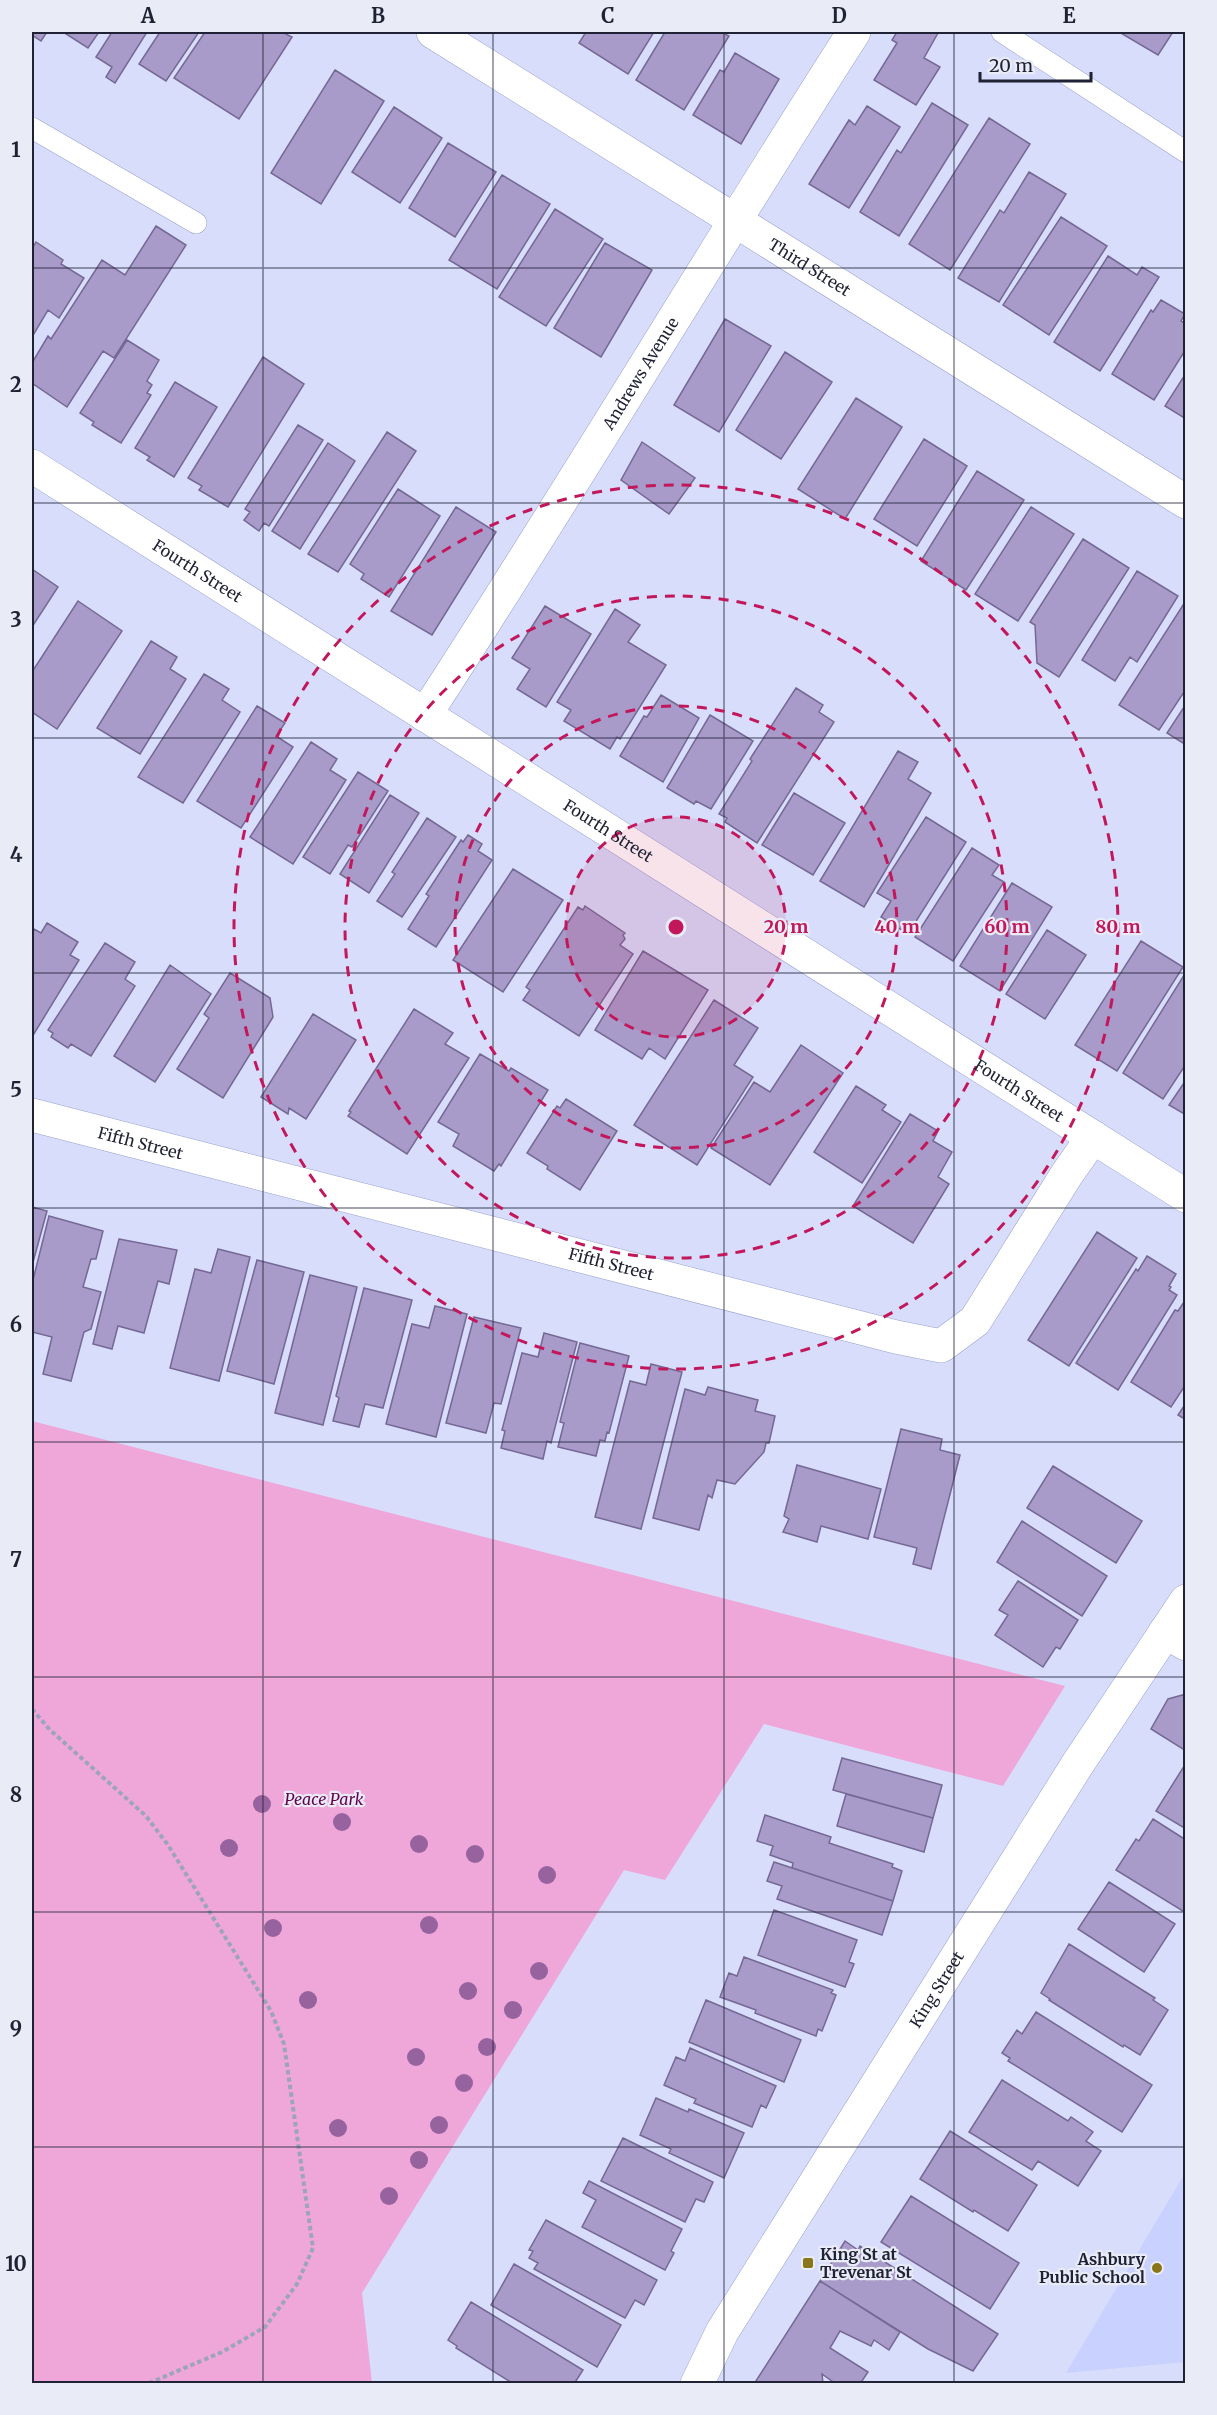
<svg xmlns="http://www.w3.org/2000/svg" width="1217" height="2415" viewBox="0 0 1217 2415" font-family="Merriweather,serif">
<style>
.built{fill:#c9d1ff}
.green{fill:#efa7da}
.building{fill:#a89bca;stroke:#756894;stroke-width:1.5}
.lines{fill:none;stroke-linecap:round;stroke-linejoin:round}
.lane-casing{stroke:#9aa1d1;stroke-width:22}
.street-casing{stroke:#9aa1d1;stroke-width:34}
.secondary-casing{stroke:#9aa1d1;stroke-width:34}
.path{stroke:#9ea3bd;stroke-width:4;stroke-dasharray:4.5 3;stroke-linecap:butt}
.lane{stroke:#fff;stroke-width:21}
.street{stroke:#fff;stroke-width:33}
.secondary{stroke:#fff;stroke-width:33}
.tree{fill:#97639e}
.grid{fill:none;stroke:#1f2134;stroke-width:1.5;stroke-opacity:0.55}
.ring{fill:none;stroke:#c2185b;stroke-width:3;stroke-dasharray:10 8}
.poi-dot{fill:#887619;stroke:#e9ebf6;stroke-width:2}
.labels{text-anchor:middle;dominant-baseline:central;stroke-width:4.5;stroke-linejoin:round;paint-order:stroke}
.street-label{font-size:16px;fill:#1f2134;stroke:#e9ebf6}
.park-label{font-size:16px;font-style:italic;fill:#630052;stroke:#e9ebf6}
.poi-label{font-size:16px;font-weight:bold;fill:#1f2134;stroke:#e9ebf6;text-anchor:start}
.centre{fill:#c2185b;stroke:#e9ebf6;stroke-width:3}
.ring-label{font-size:18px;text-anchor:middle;font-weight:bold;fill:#c2185b;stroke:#e9ebf6;stroke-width:4.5;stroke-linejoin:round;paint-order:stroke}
.neatline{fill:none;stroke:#1f2134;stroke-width:2}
.grid-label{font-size:20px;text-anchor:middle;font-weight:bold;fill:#1f2134}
</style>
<rect width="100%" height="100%" fill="#d7ddfb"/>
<path class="built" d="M1185,2173V2362L1066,2373Z"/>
<path class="green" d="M32,1421L1065,1686L1003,1786L764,1724L665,1880L624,1870L362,2293L372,2383H32Z"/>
<path class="building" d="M32,32H47L41,41L32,35Z
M63,32H99L88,48Z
M112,32H147L115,83L106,77L112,67L96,57Z
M160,32H199L166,81L139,64Z
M205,32H282L292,37L239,119L174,78Z
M586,32H654L628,74L579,43Z
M665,32H721L729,36L684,110L636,80Z
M897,32H935L938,33L924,58L940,67L916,105L874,80L897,43L892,40Z
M1119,32H1173L1158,55Z
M735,53L779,79L741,144L693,115L720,70L724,72Z
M335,70L384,101L321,204L271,173Z
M932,103L968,125L899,236L860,212L897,150L901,153Z
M867,106L900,127L849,208L809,184L849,120L855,125Z
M394,107L442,138L400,203L352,172Z
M989,118L1030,144L950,270L909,244Z
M448,143L496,172L455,237L409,208Z
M1029,172L1066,194L999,302L958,278L1000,210L1004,213Z
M502,175L550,204L497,289L449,260Z
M555,209L603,239L546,326L499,297Z
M1061,217L1107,246L1049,335L1003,305Z
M156,226L186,245L114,358L103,351L67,407L32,383V363L48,336L51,339L102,260L125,275Z
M36,242L63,260L61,264L84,278L59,318L48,310L32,337V249Z
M605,243L652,270L601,357L554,328Z
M1108,256L1137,275L1142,267L1159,277L1100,371L1054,342Z
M1161,300L1185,314L1181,321L1186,324V349L1154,400L1112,374L1151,310L1153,312Z
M725,319L771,346L719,432L674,405Z
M127,340L159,360L147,381L152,385L147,393L151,395L121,443L92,425L94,422L80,413Z
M785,352L832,382L781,459L736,430Z
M263,357L304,384L228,507L199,490L202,486L188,478Z
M1186,373V419L1165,406Z
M175,382L217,407L174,477L147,460L150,457L135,448Z
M856,398L902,427L845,519L798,489Z
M298,425L323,440L269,526L264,523L259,531L244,520L250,512L245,509Z
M387,432L416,451L338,572L308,554Z
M924,439L967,466L917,546L874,519Z
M642,442L695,478L669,514L621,480Z
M328,443L355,461L300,549L272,531Z
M977,471L1024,500L966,590L921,561Z
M398,489L440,516L389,597L361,579L364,574L350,564Z
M456,507L496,532L432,635L391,611Z
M1031,507L1074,534L1018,621L975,594Z
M1083,539L1129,568L1059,677L1037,663L1035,625L1030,622Z
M32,569L58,587L32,627Z
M1137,571L1178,596L1137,662L1130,657L1115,681L1082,660Z
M78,601L122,631L57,729L32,712V672Z
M1185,602L1186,689L1159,730L1119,705Z
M545,606L591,634L546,707L517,689L530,669L512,658Z
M615,609L640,625L628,642L666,665L620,739L617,737L610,749L564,721L571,710L557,702Z
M151,641L177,657L170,669L186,679L140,754L97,728Z
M204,674L229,689L222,700L240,712L183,803L138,777Z
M796,688L823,705L819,712L834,722L757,843L725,822L727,818L719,814L752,761L750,759Z
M661,695L699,718L663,782L620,756L644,716L647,717Z
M1186,704V745L1167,733Z
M257,706L285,723L276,736L293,747L241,828L197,801Z
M710,715L753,741L711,809L696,801L694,804L667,788Z
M311,742L337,759L330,770L346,780L293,864L250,837Z
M898,751L918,762L908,779L931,793L864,907L820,881Z
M358,772L388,791L352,847L348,845L330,874L303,857Z
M794,793L845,823L813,875L762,845Z
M390,795L419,813L369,893L340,874Z
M926,817L966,842L908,934L881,917L891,901L877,893Z
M427,818L456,837L402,917L377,901L395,874L392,872Z
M468,835L482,844L478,851L492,860L436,947L408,929L429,896L426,894L461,840L463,842Z
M972,848L999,865L992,875L1004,882L953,961L915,937Z
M513,869L563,900L503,992L453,960Z
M1012,883L1052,907L1000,991L960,966Z
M585,906L625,933L623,935L625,939L620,945L633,954L579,1036L523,1000L530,990L526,987L578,907L583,910Z
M47,923L78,942L70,955L79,960L32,1037V933L34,929L41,933Z
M1047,930L1086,955L1045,1019L1006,994Z
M1141,941L1183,967L1117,1071L1075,1045Z
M105,943L135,962L125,979L135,986L91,1056L71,1044L68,1048L51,1037L53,1033L48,1030Z
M643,951L708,990L665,1059L649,1048L642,1059L595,1030Z
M170,965L211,994L155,1082L114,1056Z
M1186,972V1064L1163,1099L1123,1073Z
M230,973L270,998L273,1017L223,1098L177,1069L209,1018L204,1014Z
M714,1000L758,1028L734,1065L753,1077L697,1165L634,1125Z
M414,1009L453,1033L445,1044L469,1058L407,1154L348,1116L351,1112L349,1111Z
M313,1014L356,1040L306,1119L289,1108L288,1114L261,1097Z
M801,1045L843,1073L770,1185L711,1148L754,1082L770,1092Z
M480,1054L509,1071L511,1068L548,1090L501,1166L499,1164L494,1171L453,1146L459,1134L438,1122Z
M1186,1080V1115L1169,1105Z
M856,1086L886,1105L882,1110L901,1122L862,1183L814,1152Z
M566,1099L617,1131L580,1190L547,1169L548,1166L527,1153L557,1106L560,1108Z
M910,1114L938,1131L933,1141L952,1152L938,1177L949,1184L913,1243L853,1206Z
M32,1207L47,1211L32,1266Z
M49,1216L103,1231L96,1259H91L83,1287L101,1292L91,1329L84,1332L71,1381L43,1374L52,1337L32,1332V1284Z
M1097,1232L1137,1258L1069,1366L1028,1340Z
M119,1239L177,1250L169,1284L158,1281L144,1333L118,1326L112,1349L93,1344Z
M218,1249L250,1257L219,1381L170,1368L195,1269L211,1273Z
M1147,1256L1176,1274L1169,1286L1171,1287L1169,1290L1177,1295L1118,1390L1076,1363L1136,1269L1138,1271Z
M257,1260L304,1272L274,1384L227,1371Z
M310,1275L357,1287L323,1425L275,1413Z
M364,1288L412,1300L383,1408L365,1404L359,1427L333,1421L339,1398L336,1396Z
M1186,1299V1384L1171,1407L1131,1382L1175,1310L1178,1311Z
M435,1306L467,1314L436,1437L386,1424L412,1324L429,1328Z
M474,1317L521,1328L501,1404L494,1403L486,1433L446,1423Z
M544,1333L577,1342L551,1443L547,1441L543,1459L501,1448L505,1431L502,1430L522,1353L538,1357Z
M580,1343L629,1356L609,1433L607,1432L605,1441L600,1440L596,1456L558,1447L564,1423L560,1422Z
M651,1364L682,1372L641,1529L595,1517L630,1381L646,1385Z
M708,1387L758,1400L755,1411L775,1416L769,1443H766L764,1452L735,1484L717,1480L712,1498L708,1495L699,1530L653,1518L685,1389L705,1395Z
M1186,1403V1420L1178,1415Z
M901,1429L942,1439L940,1450L960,1455L931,1569L913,1564L917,1548L874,1537Z
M797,1465L881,1489L868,1539L821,1526L817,1542L783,1532L789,1519L784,1516Z
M1053,1466L1142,1521L1116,1563L1027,1508Z
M1022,1521L1107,1576L1082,1616L997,1562Z
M1018,1581L1078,1620L1060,1649L1056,1647L1043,1667L995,1635L1008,1615L999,1610Z
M1186,1694V1751L1151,1729L1168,1699Z
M842,1758L942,1785L933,1818L833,1790Z
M1186,1763V1829L1156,1811Z
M846,1794L933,1818L924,1852L837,1826Z
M765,1815L831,1837L829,1843L893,1864L892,1867L902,1871L893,1901L792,1868L793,1863L770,1855L773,1846L757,1841Z
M1153,1819L1186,1840V1913L1116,1870L1136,1839L1139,1841Z
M774,1862L893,1901L882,1935L777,1899L782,1886L767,1881Z
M1109,1882L1175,1924L1144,1972L1078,1929Z
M774,1910L857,1940L849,1962L854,1964L845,1987L758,1955Z
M1069,1944L1155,1998L1153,2000L1168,2010L1140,2055L1124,2045L1123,2047L1049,2000L1050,1999L1041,1993Z
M744,1957L833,1990L831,1993L836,1995L822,2031L818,2029L816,2036L755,2013L756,2010L720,1997L729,1973L737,1976Z
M706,2000L801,2040L784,2082L689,2042Z
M1036,2012L1152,2085L1122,2132L1008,2061L1010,2058L1002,2053L1017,2030L1022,2034Z
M690,2048L776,2086L766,2108L761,2105L752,2127L694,2103L696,2099L664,2085L676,2057L685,2061Z
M1002,2080L1068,2121L1071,2117L1093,2132L1086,2141L1101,2151L1078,2186L1038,2161L1032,2170L969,2132Z
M656,2098L688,2112L689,2109L744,2133L724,2178L669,2153L671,2149L640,2135Z
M950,2131L1037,2185L1008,2231L974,2210L973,2212L920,2179Z
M623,2138L713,2182L704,2202L696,2199L685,2222L601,2181Z
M589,2181L682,2229L671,2251L674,2253L665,2270L582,2227L596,2200L583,2193Z
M911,2196L1019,2263L990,2309L881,2242Z
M546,2220L657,2280L644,2305L635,2300L625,2318L534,2269L538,2263L529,2258L533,2251L529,2250Z
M845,2241L858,2250L860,2246L998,2334L973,2371L928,2349L820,2281Z
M514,2264L621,2325L597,2367L491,2305Z
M820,2281L900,2332L889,2350L874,2340L871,2346L840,2331L830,2348L868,2372L860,2384H836L822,2374L823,2384H754Z
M471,2302L583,2370L574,2384H514L456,2348L457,2346L448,2340Z"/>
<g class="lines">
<defs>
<path id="lane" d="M1002,32L1186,152
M32,128L196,223"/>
<g id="street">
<path id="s1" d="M433,32L1186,502"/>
<path id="s2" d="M32,466L1186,1196"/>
<path id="s3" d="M425,715C572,489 709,258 854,32"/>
<path id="s4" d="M32,1115L896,1337L941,1346L975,1321L1067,1174L1093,1137"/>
<path d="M1165,1632L1186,1644"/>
</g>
<g id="secondary">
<path id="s5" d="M697,2384L722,2332L1077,1765L1186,1601"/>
</g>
</defs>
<use href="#lane" class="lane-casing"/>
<use href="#street" class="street-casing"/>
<use href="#secondary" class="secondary-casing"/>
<path class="path" d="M32,1709L50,1730L146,1816L168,1845L271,2011L284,2044L313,2248L297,2284L265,2327L222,2352L147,2384"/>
<use href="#lane" class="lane"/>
<use href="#street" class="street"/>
<use href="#secondary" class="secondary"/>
</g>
<g class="tree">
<circle cx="262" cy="1804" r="9"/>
<circle cx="342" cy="1822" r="9"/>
<circle cx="419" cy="1844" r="9"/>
<circle cx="229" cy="1848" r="9"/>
<circle cx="475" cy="1854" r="9"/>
<circle cx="547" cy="1875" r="9"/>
<circle cx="429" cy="1925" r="9"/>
<circle cx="273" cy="1928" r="9"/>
<circle cx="539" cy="1971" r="9"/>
<circle cx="468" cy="1991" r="9"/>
<circle cx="308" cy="2000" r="9"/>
<circle cx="513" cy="2010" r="9"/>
<circle cx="487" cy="2047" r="9"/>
<circle cx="416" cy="2057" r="9"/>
<circle cx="464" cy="2083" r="9"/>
<circle cx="439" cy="2125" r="9"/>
<circle cx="338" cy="2128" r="9"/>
<circle cx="419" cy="2160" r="9"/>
<circle cx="389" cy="2196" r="9"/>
</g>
<path class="grid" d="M263,32V2384M493,32V2384M724,32V2384M954,32V2384M32,268H1186M32,503H1186M32,738H1186M32,973H1186M32,1208H1186M32,1442H1186M32,1677H1186M32,1912H1186M32,2147H1186"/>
<circle cx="676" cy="927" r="110" fill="#c2185b" fill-opacity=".12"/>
<g class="ring">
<circle cx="676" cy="927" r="110"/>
<circle cx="676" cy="927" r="221"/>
<circle cx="676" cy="927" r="331"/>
<circle cx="676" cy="927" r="442"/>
</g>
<g class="poi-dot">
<rect x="802" y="2257" width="12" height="12" rx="3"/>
<circle cx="1157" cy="2268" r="6"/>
</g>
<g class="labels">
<g class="street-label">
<text stroke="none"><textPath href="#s1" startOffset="444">Third Street</textPath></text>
<text stroke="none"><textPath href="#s3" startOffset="404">Andrews Avenue</textPath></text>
<text stroke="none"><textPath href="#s2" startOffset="196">Fourth Street</textPath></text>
<text stroke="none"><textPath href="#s2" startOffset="682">Fourth Street</textPath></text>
<text stroke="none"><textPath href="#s2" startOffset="1168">Fourth Street</textPath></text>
<text stroke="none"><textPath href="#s4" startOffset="112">Fifth Street</textPath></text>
<text stroke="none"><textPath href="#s4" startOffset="598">Fifth Street</textPath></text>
<text stroke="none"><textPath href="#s5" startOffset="462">King Street</textPath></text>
</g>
<g class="park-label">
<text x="324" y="1799">Peace Park</text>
</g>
<g class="poi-label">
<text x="820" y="2254">King St at<tspan x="820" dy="18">Trevenar St</tspan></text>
<text x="1145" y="2259" text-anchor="end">Ashbury<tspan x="1145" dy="18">Public School</tspan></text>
</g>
</g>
<circle cx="676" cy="927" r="9" class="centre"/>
<g class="ring-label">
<text x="786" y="933">20 m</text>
<text x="897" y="933">40 m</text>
<text x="1007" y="933">60 m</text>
<text x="1118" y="933">80 m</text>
</g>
<rect width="1217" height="2415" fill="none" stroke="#e9ebf6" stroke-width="66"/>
<path d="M980 72v9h111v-9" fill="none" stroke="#1f2134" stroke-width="3"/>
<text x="989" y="72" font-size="18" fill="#1f2134" stroke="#e9ebf6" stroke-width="4.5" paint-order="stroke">20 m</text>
<rect x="33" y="33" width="1151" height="2349" class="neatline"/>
<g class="grid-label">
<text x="148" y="23">A</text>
<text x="378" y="23">B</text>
<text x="608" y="23">C</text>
<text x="839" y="23">D</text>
<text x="1069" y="23">E</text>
<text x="16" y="157">1</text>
<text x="16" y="392">2</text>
<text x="16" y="627">3</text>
<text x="16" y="862">4</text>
<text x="16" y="1097">5</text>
<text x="16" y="1332">6</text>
<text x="16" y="1567">7</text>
<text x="16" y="1802">8</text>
<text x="16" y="2036">9</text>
<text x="16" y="2271">10</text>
</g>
</svg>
